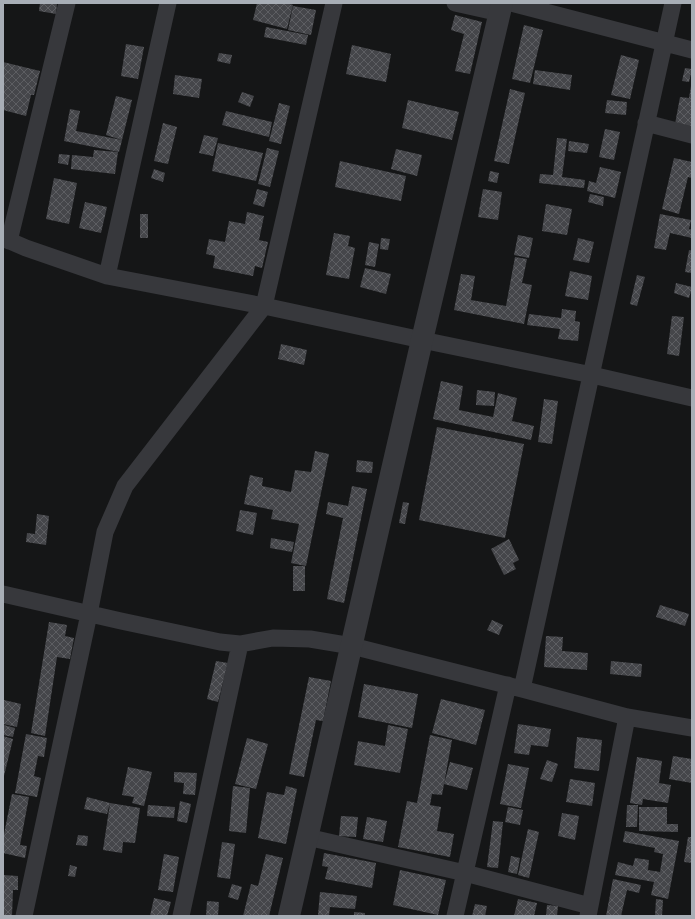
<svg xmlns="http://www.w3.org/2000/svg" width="695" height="919" viewBox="0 0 695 919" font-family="'Nunito Sans',sans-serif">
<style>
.building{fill:url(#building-cross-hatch)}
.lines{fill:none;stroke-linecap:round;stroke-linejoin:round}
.minor{stroke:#37383c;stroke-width:17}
.tertiary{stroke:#37383c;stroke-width:22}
</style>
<defs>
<pattern id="building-cross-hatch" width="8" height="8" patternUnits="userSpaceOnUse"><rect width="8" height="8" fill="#45464a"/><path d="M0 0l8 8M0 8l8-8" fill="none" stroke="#5d5e62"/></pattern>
</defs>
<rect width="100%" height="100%" fill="#151617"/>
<path class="building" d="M40,3H57L56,14L39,11Z
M257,3H286L293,5L287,29L253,20Z
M293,6L316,10L311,35L288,30Z
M455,15L482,22L470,74L455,71L464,34L451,30Z
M524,25L543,30L530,83L512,79Z
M266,27L308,35L306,45L264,37Z
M126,44L144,47L138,79L121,76Z
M352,45L391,54L386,82L346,74Z
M219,53L232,55L230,64L217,61Z
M621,55L639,60L630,99L611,95Z
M3,62L40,71L34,95H31L26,116L3,110Z
M685,68L692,69L689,82L682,81Z
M535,70L572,75L570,90L533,84Z
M175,75L202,79L199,98L173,94Z
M691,86L692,127L675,124L680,97L689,98Z
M510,89L525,93L509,164L494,161Z
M242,92L254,96L250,107L238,102Z
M116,96L132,100L122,140L106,135Z
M408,100L459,112L452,140L402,128Z
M607,100L627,102L626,115L605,113Z
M279,103L290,106L281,144L269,141Z
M70,109L80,111L76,131L122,140L119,152L64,141Z
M226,111L272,122L269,137L222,125Z
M163,123L177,127L168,164L154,161Z
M605,129L620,132L614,160L599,157Z
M204,135L218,138L213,156L199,153Z
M557,138L567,139L562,177L585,180L584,188L539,183L540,174L553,175Z
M569,141L589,144L587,153L568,151Z
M218,143L263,153L256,181L212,171Z
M267,148L279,151L270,187L258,184Z
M396,149L422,155L417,176L391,169Z
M94,150L118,152L115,174L71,169L72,155L93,157Z
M59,154L70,155L68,165L58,163Z
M674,158L692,162V178L688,177L679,214L662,209Z
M340,161L406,176L401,201L335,187Z
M600,167L621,172L615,198L587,191L589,181L596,183Z
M154,169L165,173L163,182L151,178Z
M490,171L499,173L497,183L488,181Z
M54,178L77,183L69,224L46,219Z
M257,189L268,192L264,207L253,204Z
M483,189L502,192L498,220L478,217Z
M590,194L604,197L603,206L588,202Z
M85,202L107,207L101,233L79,228Z
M546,204L572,209L567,235L542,231Z
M247,212L264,216L259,240L268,242L262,268L255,266L253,276L213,268L215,256L206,254L209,239L225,242L229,221L245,224Z
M140,214H148V238H140Z
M660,214L691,220L689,229L692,230V238L670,233L666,250L654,248Z
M334,233L350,236L348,246L355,248L349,279L326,275Z
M518,235L533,238L529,258L514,255Z
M381,238L390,239L388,250L380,249Z
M578,238L594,242L589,263L573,260Z
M369,242L379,244L375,267L365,265Z
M689,250L692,251V273L685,272Z
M515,257L527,259L522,283L532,285L524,324L454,310L461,274L475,276L471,300L506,306Z
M365,268L391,274L386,294L360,287Z
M570,271L592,276L588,300L565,296Z
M637,275L645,277L637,306L630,304Z
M676,283L692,287L689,298L674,293Z
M562,309L576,311L575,321L580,322L578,341L558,339L560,329L527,325L529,314L561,318Z
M672,316L684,317L679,356L667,354Z
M281,344L307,350L304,365L278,359Z
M441,381L463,386L459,410L493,417L498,393L517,398L512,421L534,426L531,440L433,419Z
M477,390L495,392L494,406L476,405Z
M544,399L558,401L552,444L538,442Z
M437,427L524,444L505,538L419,520Z
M315,451L329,454L306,566L291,563L299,524L271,519L273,510L244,504L250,475L263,478L262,486L291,492L295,470L311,472Z
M357,460L373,462L372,473L356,472Z
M352,486L367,489L344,603L327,599L343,518L326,514L328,502L348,506Z
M403,502L409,503L405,524L399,523Z
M240,510L257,513L253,535L236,531Z
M37,514L49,516L46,545L26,542L27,533L35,534Z
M271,538L294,542L292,552L270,548Z
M509,539L519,560L513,563L516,569L504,575L491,549Z
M293,566H305V591H293Z
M660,605L689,614L685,626L656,617Z
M492,620L503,625L499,635L487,630Z
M49,622L67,625L65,636L74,638L70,659L57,657L45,736L31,733Z
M546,636L563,637L562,651L588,653L587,670L544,667Z
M216,661L228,663L218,702L207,699Z
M611,661L642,664L641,677L610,674Z
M309,677L331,681L323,721L316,720L304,777L289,774Z
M364,684L418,694L412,728L358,717Z
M441,699L485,710L476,745L432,733Z
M4,700L21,704L17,727L3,724Z
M518,724L551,729L548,747L531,745L529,755L514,753Z
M4,725L15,728L13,737L3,735Z
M388,725L408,729L400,773L354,765L358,741L385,746Z
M26,734L47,738L44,757L38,756L34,776L41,778L37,797L15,793Z
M430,735L452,740L442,795L432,794L430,805L441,807L437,831L454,834L450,857L398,847L407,801L417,803Z
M3,736L13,739L4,776H3Z
M577,737L602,740L599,771L574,768Z
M247,738L268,744L256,789L235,784Z
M673,756L692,759V783L669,779Z
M637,757L662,761L659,783L671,785L668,803L643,799L642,805L630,803Z
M547,760L558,764L552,782L540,779Z
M450,762L473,768L467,790L444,784Z
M508,764L529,768L521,808L500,804Z
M128,767L152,772L144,806L132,803L134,797L122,795Z
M174,772L197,773L195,795L183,794L184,783L174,782Z
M570,779L595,783L592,806L566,802Z
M233,786L250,788L246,833L229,831Z
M286,786L297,789L286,844L258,838L267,792L284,795Z
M12,794L29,797L20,845L27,846L25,858L3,853V839Z
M87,797L110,803L107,814L84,809Z
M180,801L191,804L187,823L177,821Z
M110,803L140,808L135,843L123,842L122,853L103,850Z
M148,805L175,807L174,818L147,816Z
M627,805H638L637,827H626Z
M508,807L523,810L520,825L505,822Z
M639,807H667V824H678V832L639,831Z
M562,813L579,816L575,840L558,836Z
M341,816L358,817L356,837L339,836Z
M367,817L387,821L383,842L363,839Z
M493,821L503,822L498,868L487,867Z
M528,829L539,832L529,878L518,875Z
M625,831L679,841L668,899L651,895L654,882L615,875L618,862L633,866L635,858L649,860L648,870L660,872L663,854L654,852L655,848L623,842Z
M78,835L88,836L87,846L76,845Z
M688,837H692V863L684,862Z
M222,842L235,844L230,879L217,877Z
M324,853L376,863L372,888L325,879L328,867L322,866Z
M164,854L179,857L173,892L158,890Z
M266,854L283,858L269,916H243L251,884L258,886Z
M511,856L520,858L517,874L508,872Z
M70,865L77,867L75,877L68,876Z
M400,870L446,880L438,915L393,905Z
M3,875L18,876V890H13L12,916L3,915Z
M613,879L641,885L639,893L627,890L621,916H606Z
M232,884L242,887L238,900L228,897Z
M320,892L357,896L355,909L330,907L329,916L318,915Z
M154,898L171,902L167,916H150Z
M518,899L537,903L534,916H514Z
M656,899L663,900L662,916H655Z
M207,901L219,902L218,916H206Z
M475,904L487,906L485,916H472Z
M547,905L558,906L557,916H546Z
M354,912L365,913V916H354Z"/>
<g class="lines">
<path class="minor" d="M455,3L500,13
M511,3L692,50
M646,123L692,135
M3,238L26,248L107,276L264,306L422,340L592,375L692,398
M9,241L67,3
M107,276L168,3
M3,594L121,621L220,642L240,644L273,638L310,639L352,646L522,689L627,717L692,728
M522,689L673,3
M307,837L465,873L590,906
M24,916L89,614L105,532L125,486L264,306L334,3
M181,916L240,644
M455,916L508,685
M588,916L627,717"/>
<path class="tertiary" d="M289,916L422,340L502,3"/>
</g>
<rect width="695" height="919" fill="none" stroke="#a8aeb6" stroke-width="8"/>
</svg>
